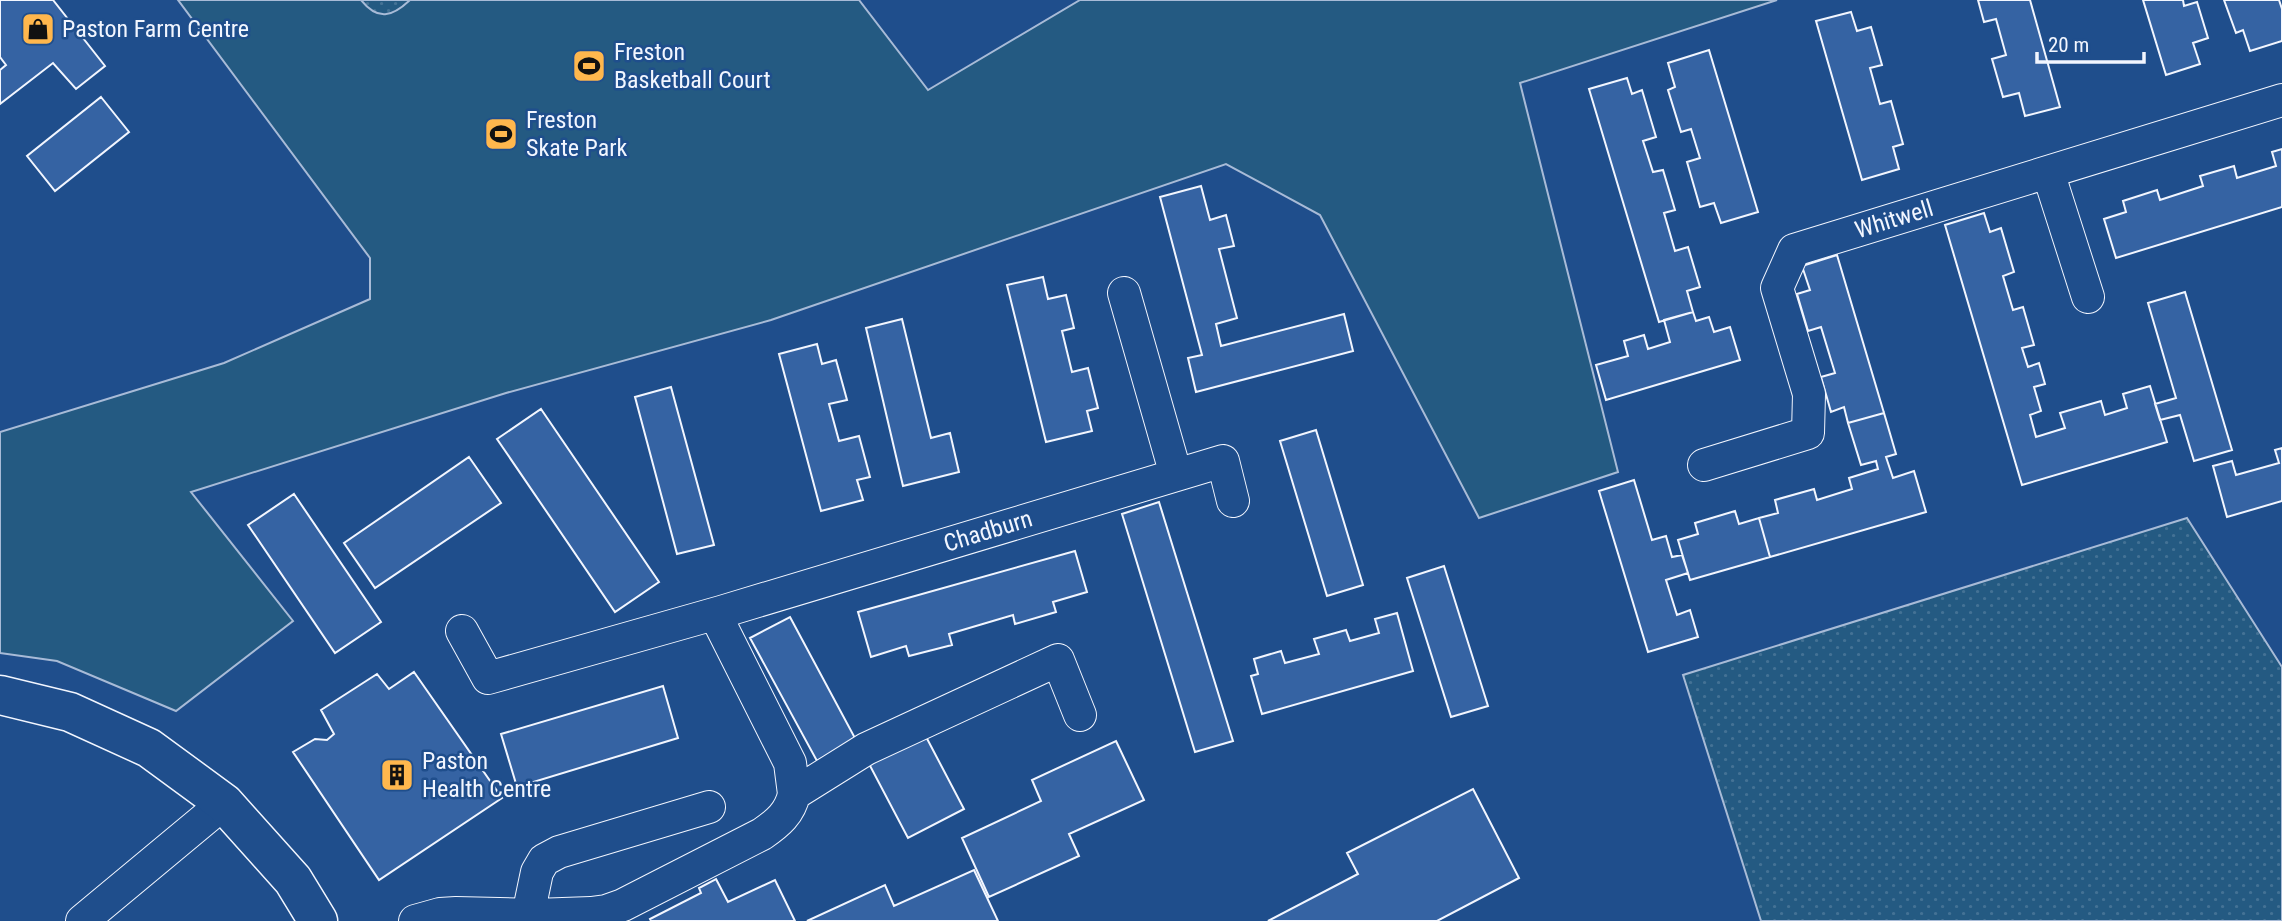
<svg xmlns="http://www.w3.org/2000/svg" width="2282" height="921" viewBox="0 0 2282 921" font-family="'Roboto Condensed',sans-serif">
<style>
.green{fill:#245a82;stroke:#a8bbd7;stroke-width:2}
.park{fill:url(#park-dots);stroke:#a8bbd7;stroke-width:2}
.building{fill:#3563a3;stroke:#f2f6ff;stroke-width:2}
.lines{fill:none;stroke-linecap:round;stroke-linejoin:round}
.minor-casing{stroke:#f2f6ff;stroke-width:34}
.tertiary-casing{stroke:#f2f6ff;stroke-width:41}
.minor{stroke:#1f4e8c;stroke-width:32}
.tertiary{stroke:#1f4e8c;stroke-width:38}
.labels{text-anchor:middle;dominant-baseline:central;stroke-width:5;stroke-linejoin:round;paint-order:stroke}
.poi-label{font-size:24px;fill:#f2f6ff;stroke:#1f4e8c;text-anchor:start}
.street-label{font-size:24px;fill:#f2f6ff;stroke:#1f4e8c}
</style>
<defs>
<pattern id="park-dots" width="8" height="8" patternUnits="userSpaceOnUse" patternTransform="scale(1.75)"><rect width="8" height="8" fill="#245a82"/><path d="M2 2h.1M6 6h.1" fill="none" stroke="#447295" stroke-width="1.8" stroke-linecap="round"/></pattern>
</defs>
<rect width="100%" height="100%" fill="#1f4e8c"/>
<path class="green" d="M178,0H859L928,90L1080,0H1777L1520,83L1618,472L1479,518L1320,215L1226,164L771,320L506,393L191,492L293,621L176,711L57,661L0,653V432L224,363L370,299V258Z"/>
<path class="park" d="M361,0H410C392,17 378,21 361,0Z
M2187,518L2282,667V921H1761L1683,675Z"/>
<path class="building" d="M0,0H53L105,66L76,89L53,63L0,104V70L6,65L0,57Z
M1978,0H2030L2060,107L2025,116L2019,93L2003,97L1992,59L2006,55L1996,19L1984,22Z
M2143,0H2183L2184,6L2197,2L2208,38L2193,43L2200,64L2166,75Z
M2224,0H2279L2282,9V41L2250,51L2243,30L2236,33Z
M1851,12L1857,31L1871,27L1882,65L1870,68L1880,104L1891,101L1903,144L1893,147L1899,169L1862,180L1816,21Z
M1709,50L1758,212L1721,223L1714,203L1700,207L1687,162L1700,158L1691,129L1681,132L1668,90L1675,87L1668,63Z
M1627,78L1632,94L1642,90L1656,137L1643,141L1653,172L1663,170L1675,210L1664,213L1675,251L1688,247L1700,287L1687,291L1693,312L1659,322L1589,89Z
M101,97L129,132L55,191L27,156Z
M2282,149V207L2116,258L2104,219L2126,212L2123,201L2157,190L2160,200L2203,186L2200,176L2234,166L2237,178L2276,166L2272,152Z
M1201,186L1210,220L1226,215L1234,246L1219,249L1237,318L1216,324L1221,346L1344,314L1353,351L1196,392L1188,358L1202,355L1160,197Z
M1984,213L1990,232L2001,228L2014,272L2003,276L2013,310L2023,307L2034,345L2022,348L2028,367L2039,363L2045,384L2034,387L2041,411L2030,415L2036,437L2065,428L2060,413L2101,401L2105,415L2127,408L2123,394L2150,386L2167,442L2022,485L1945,225Z
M1837,255L1884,413L1848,423L1844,407L1831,412L1821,377L1835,373L1821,327L1808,331L1797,294L1810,290L1802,266Z
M1043,277L1048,299L1066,295L1074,328L1062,331L1072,372L1088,368L1098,408L1087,411L1092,431L1046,442L1007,285Z
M2185,292L2232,450L2194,461L2180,415L2160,420L2155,404L2176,398L2148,303Z
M1693,312L1696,321L1709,317L1714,332L1730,327L1740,360L1606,400L1596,365L1628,356L1624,341L1644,335L1648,349L1670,342L1664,320Z
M902,319L931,438L950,433L959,472L903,486L866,328Z
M817,344L822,364L836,360L847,400L829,404L839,441L859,436L870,477L857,480L863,500L821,511L779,354Z
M671,387L714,545L677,554L635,397Z
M541,409L659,582L615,612L497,439Z
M1884,413L1896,454L1886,457L1893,478L1914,471L1926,512L1770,557L1759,518L1778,513L1775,500L1814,489L1817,500L1852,489L1849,478L1878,469L1876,461L1861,465L1848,423Z
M1316,430L1363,585L1327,596L1280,441Z
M2282,448V501L2227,517L2213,466L2232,461L2236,475L2279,463L2275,450Z
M469,457L501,503L375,588L344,543Z
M1634,480L1652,540L1666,536L1672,557L1682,555L1688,573L1666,580L1677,615L1690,610L1698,637L1648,652L1599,491Z
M294,494L381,622L335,653L248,525Z
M1159,502L1233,741L1195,752L1122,514Z
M1735,511L1739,524L1759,518L1770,557L1690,580L1678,540L1698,534L1695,523Z
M1075,551L1087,592L1053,602L1056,612L1015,624L1013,615L949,634L952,645L909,656L906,646L871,657L858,612Z
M1444,566L1488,706L1451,717L1407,578Z
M1397,613L1413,671L1262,714L1251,676L1258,674L1254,659L1281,651L1285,663L1319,654L1314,639L1346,630L1350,641L1379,633L1375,619Z
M790,617L856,740L817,761L750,638Z
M414,672L502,798L379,880L293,752L315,739L327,740L334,734L321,710L377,674L389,689Z
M663,686L678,738L517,787L501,734Z
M923,731L964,809L908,838L867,760Z
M1116,741L1144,800L1069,834L1079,856L989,897L962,838L1041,801L1032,780Z
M1473,789L1519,878L1437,921H1268L1358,874L1347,853Z
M974,870L998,921H807L885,885L894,906Z
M716,879L728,902L775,880L795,921H651L650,919L701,893L699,888Z"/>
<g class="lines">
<defs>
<path id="minor" d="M2048,172L2088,297
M1124,293L1176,475
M1704,465L1808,433L1809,394L1777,288L1794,250L2282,100
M715,614L790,763L794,794
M462,631L488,678L721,612L1223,461L1233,501
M528,915L537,872L544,860L559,852L709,807
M82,921L224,803
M415,921L440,914L456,913L535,915L591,913L606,911L623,905L762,834C778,823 790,813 794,794L866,749L1058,660L1080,715"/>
<path id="tertiary" d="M0,695L70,712L149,748L224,803L293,880L318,921"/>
</defs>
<use href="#minor" class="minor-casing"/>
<use href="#tertiary" class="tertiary-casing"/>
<use href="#minor" class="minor"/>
<use href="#tertiary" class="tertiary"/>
</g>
<defs>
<symbol id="shop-square" viewBox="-11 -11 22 22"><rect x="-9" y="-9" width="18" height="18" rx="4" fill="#ffb74d" stroke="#1f4e8c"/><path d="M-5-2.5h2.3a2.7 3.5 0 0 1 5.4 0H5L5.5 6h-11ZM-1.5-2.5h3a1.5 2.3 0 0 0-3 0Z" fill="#111"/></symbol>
<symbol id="stadium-square" viewBox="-11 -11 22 22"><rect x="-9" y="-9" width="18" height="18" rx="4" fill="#ffb74d" stroke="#1f4e8c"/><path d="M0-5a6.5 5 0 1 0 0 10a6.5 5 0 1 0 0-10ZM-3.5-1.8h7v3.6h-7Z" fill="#111"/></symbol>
<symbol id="building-square" viewBox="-11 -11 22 22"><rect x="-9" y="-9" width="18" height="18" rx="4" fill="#ffb74d" stroke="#1f4e8c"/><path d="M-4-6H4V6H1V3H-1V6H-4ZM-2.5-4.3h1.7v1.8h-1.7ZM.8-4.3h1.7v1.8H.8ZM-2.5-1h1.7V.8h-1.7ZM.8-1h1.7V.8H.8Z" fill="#111"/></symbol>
</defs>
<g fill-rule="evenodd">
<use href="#shop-square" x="19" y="10" width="38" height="38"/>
<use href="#stadium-square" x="570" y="47" width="38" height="38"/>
<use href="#stadium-square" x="482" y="115" width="38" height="38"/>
<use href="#building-square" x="378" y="756" width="38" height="38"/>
</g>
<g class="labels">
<g class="poi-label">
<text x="62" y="29">Paston Farm Centre</text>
<text x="614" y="52">Freston<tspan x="614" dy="28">Basketball Court</tspan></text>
<text x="526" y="120">Freston<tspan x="526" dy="28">Skate Park</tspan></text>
<text x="422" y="761">Paston<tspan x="422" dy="28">Health Centre</tspan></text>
</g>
<g class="street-label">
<text transform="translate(1894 219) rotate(-17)">Whitwell</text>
<text transform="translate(988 531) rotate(-17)">Chadburn</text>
</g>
</g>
<path d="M2037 52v10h107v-10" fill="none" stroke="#f2f6ff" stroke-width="3.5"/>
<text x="2048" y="52" font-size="21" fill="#f2f6ff" stroke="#1f4e8c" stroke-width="5" paint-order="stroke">20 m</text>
</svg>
